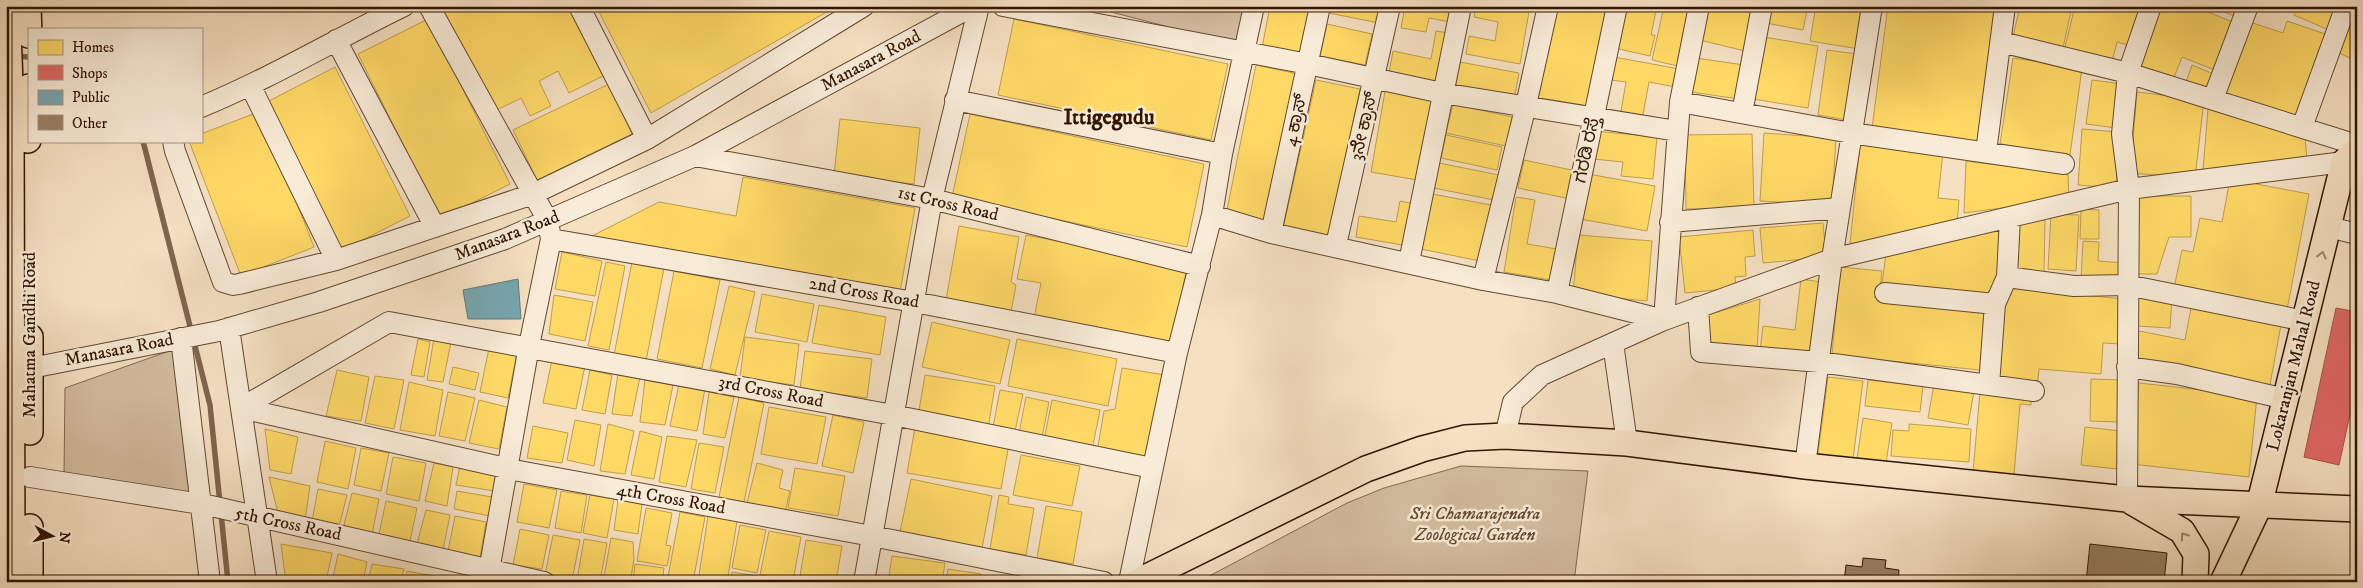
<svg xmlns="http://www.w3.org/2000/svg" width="2363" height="588" viewBox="0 0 2363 588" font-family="'IM FELL DW Pica','Noto Sans Kannada',serif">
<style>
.green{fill:#d4bda1;stroke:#826950}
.homes{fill:#ffd966;stroke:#c19e47}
.shops{fill:#e06666;stroke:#ac4e47}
.public{fill:#76a5af;stroke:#617a7a}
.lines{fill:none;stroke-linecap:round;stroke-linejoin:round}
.stream{stroke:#7e654d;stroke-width:5.5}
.building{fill:#977f65;stroke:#311500}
.minor-casing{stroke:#624830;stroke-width:22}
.major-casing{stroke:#311500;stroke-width:28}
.minor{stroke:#f8ebd7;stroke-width:20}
.major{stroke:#f5e0c2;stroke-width:25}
.oneway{stroke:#9d856b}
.labels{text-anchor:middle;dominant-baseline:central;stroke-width:5;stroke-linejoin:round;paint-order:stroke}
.street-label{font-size:18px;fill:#311500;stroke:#f8ebd7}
.park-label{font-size:18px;font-style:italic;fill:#624730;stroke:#f8ebd7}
.district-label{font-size:22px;font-weight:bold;fill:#311500;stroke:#f8ebd7}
</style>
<rect width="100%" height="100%" fill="#f5e0c2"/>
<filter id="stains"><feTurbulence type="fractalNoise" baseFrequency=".004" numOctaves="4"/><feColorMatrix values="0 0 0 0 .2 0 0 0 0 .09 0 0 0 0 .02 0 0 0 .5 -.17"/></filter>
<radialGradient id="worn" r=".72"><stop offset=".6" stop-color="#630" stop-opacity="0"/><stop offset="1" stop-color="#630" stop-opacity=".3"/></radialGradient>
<path class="green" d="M1088,6H1246L1238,45Z
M175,349L194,499L64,475L65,388Z
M1461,466L1588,471L1574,582H1198L1347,503L1384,488Z"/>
<path class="homes" d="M449,6H571L607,74L569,93L558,71L539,81L551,106L530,116L521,98L491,113L443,10Z
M596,6H837L651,113Z
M1270,6H1313L1303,56L1262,48Z
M1331,6H1382L1379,23L1329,13Z
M1405,6H1453L1450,22L1429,18L1426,32L1401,28Z
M1476,6H1530L1520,64L1466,54L1469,36L1495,41L1498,22L1474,17Z
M1557,6H1609L1589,110L1538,100Z
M1624,6H1657L1651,35H1655L1650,56L1615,48Z
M1664,6L1695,8L1682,67L1652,60Z
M1707,6H1756L1749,52L1700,40Z
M1769,6H1808L1803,30L1766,23Z
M1816,6H1866L1859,49L1810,41Z
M1888,6H1998L1980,142L1872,128Z
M2020,6H2072L2063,48L2013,37Z
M2075,6H2145L2135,47L2117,42L2112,62L2064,51Z
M2161,6H2193L2235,23L2217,71L2182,57L2173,80L2138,66Z
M2209,6H2244L2239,18Z
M2284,6H2328L2337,10L2329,30L2294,15L2296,11Z
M2351,6H2357V43L2350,58L2332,50Z
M428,19L510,184L440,219L358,54Z
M1014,19L1228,64L1211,140L998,95Z
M2247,21L2283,33L2287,21L2328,35L2298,123L2221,97Z
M1327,24L1372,34L1365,65L1320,56Z
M1436,31L1449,33L1439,87L1388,78L1393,51L1431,59Z
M1764,37L1818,46L1808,108L1753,99Z
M1827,50L1857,54L1847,120L1818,115Z
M1614,57L1685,70L1681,88L1649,82L1642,120L1620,117L1626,82L1611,80Z
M1696,58L1744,65L1739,99L1691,92Z
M2013,58L2082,68L2070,155L2000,144Z
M1460,62L1519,73L1514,100L1455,89Z
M1256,65L1298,74L1267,223L1226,215Z
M2192,65L2216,75L2208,94L2185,85Z
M335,67L410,216L341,251L265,103Z
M1316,80L1360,89L1328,239L1283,229Z
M2092,80L2123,84L2116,128L2086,124Z
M609,84L632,134L537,180L513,130Z
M1385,91L1437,100L1423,181L1371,172Z
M2137,92L2204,100L2195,178L2130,173Z
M1453,104L1512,117L1506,146L1446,133Z
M2208,109L2305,138L2307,158L2203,170Z
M261,111L314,247L241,276L189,141H201V134Z
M970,114L1204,164L1187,247L952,197Z
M840,119L920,128L914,184L834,175Z
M2082,129L2119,132L2116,188L2078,185Z
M1595,131L1657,137L1653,179L1621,176L1623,162L1593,159Z
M1764,133L1836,138L1832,205L1760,201Z
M1752,134L1754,208L1686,209L1685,135Z
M1446,135L1502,147L1497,170L1441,158Z
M1860,144L1943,152L1938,198L1959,200L1957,224L1850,244Z
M1524,160L1576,171L1570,199L1518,188Z
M1966,161L2068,174L2069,199L1964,213Z
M1439,163L1499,175L1494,200L1434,188Z
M1588,174L1655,186L1647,231L1580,219Z
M743,177L915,208L900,292L592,236L659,202L736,216Z
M2230,179L2309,194L2287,310L2174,288L2182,250L2193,252L2200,218L2222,222Z
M1432,194L1491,205L1480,261L1421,249Z
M2138,196H2191V237H2169L2157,274H2136Z
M1516,197L1535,200L1527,244L1563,250L1557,281L1504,272Z
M1400,201L1415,204L1408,246L1356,237L1359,216L1396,222Z
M2081,209L2099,210V239H2080Z
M2051,214L2079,215L2076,271L2048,269Z
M2015,219L2045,220L2044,276L2013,275Z
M2003,221L1995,297L1882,285L1886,253Z
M1823,223L1826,257L1763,263L1760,228Z
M959,226L1019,237L1011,282L1016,285L1011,312L946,300Z
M1753,230L1755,256L1745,257L1746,276L1735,277L1736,288L1685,293L1679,237Z
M1026,235L1187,267L1171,346L1034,318L1041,283L1017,279Z
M1578,235L1652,241L1647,301L1573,294Z
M2083,241L2099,242L2098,261L2125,263L2124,283L2081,281Z
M562,252L602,261L595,296L555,289Z
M606,262L625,266L609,350L588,346Z
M632,262L664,268L646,361L614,355Z
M1840,267L1882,271L1879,300L1986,310L1980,370L1832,355Z
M674,271L720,280L702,368L657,359Z
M1801,279L1821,282L1812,358L1760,351L1763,326L1795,330Z
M729,286L755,292L735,375L710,369Z
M2006,288L2125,299L2121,344L2103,343L2101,374L2039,369L2037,388L1997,384Z
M762,294L814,304L807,342L755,332Z
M554,295L593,302L585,341L549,334Z
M2138,296L2172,298L2170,328L2136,326Z
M1760,299L1757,350L1706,348L1708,315Z
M819,305L886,317L880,355L812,343Z
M2191,308L2281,325L2269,390L2133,362L2139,331L2185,340Z
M932,322L1010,340L1000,384L922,367Z
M745,337L799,344L794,385L740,378Z
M434,338L451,342L443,382L427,380Z
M418,339L430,342L424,377L411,375Z
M1017,339L1117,359L1108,406L1008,386Z
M489,348L517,353L508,398L480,392Z
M805,351L872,359L867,398L800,389Z
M552,360L585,366L576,409L543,403Z
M453,367L479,373L475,390L449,384Z
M1122,368L1165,375L1150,461L1097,452L1104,411L1115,409Z
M337,370L369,377L361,421L326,416Z
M590,370L612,375L605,414L582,410Z
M618,373L640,377L632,416L612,414Z
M925,375L995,386L988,428L918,416Z
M375,376L404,380L394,429L365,423Z
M1828,377L1863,381L1853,459L1818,454Z
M2091,379L2121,380L2119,422L2090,421Z
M645,380L673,385L665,425L640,422Z
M1868,380L1923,386L1920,412L1865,406Z
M409,382L443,390L435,436L400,430Z
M2139,383L2257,396L2249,477L2131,464Z
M679,384L705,389L697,431L670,426Z
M1934,384L1974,391L1968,425L1928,418Z
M1000,390L1023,394L1015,431L993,427Z
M448,392L475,398L465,441L439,436Z
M709,392L734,397L725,438L703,434Z
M1980,392L2031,396V405L2020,404L2014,475L1973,472Z
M739,397L764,403L744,502L719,497Z
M1026,397L1049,402L1042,437L1019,433Z
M479,400L507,407L499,449L469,443Z
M1052,400L1100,410L1092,450L1044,440Z
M769,407L826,417L817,464L761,454Z
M833,415L864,422L853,473L822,466Z
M1863,418L1892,423L1886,463L1857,459Z
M575,420L601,425L594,466L567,460Z
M608,424L634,431L625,474L600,471Z
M1909,424L1971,429L1969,462L1891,456L1893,430L1909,431Z
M533,426L568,433L562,463L527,458Z
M2085,427L2121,431L2117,469L2081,465Z
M915,428L1009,444L1001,489L907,473Z
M265,429L298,437L291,474L270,470Z
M640,431L662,437L654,479L631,475Z
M667,436L697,440L686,487L659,482Z
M325,441L356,448L348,489L317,482Z
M699,443L724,447L715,493L691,489Z
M361,448L389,453L381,491L354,485Z
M1021,455L1080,466L1072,506L1013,495Z
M393,457L426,463L419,501L386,494Z
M434,463L453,467L447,506L425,501Z
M757,463L783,470L779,488L790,491L785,512L747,503Z
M460,466L498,474L495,491L456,485Z
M795,468L845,476L838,516L788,508Z
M269,477L310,486L305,520L279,517Z
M911,479L992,496L982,548L900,532Z
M524,484L557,490L549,528L517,522Z
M318,489L347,495L339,527L312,521Z
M457,491L492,497L490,516L454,509Z
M561,491L587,495L581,533L555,528Z
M352,493L379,499L372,535L343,529Z
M590,495L614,499L607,538L583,533Z
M999,495L1009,497L1008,504L1034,508L1026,555L990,549Z
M618,500L642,504L638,534L614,530Z
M386,501L417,508L410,541L379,534Z
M1046,506L1082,512L1073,564L1037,558Z
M646,508L672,513L666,545L671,546L667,566L637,561Z
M426,510L450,515L443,550L417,544Z
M680,512L705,517L693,582H667Z
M455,516L486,522L480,558L448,551Z
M708,516L737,521L727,582H698Z
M740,525L766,530L757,573L732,568Z
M520,529L549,535L542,569L513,565Z
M769,531L801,537L793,581L760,575Z
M553,535L580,540L572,580L545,575Z
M611,538L633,542L634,559L631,578H627L626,582H603Z
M584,539L607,543L600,582L577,580Z
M806,540L842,546L836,582H799Z
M281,544L332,553L326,582H286Z
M338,554L367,562L363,582H332Z
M892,556L945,563L942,582H888Z
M372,564L404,569L401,582H368Z
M635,564L664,568L662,582H633Z
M948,569L981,574L980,582H946Z
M407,571L439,577L438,582H405Z
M732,572L758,576L757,582H730Z
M443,577L463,582H443Z
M760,577L792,582H759Z
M985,577L1028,582H985Z"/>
<path class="shops" d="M2336,308L2357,312V382L2339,465L2304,457Z"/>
<path class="public" d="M518,279L521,319H468L463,290Z"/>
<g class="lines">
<path class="stream" d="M16,56L29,57
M143,141L210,405L228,582"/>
</g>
<path class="building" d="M2090,544L2167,553L2164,582H2086Z
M1863,558L1886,560L1885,568L1899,570L1898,582H1844L1846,565L1862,567Z"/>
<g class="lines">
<defs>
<path id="minor" d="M429,6L548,221L551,239L529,346L487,582
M579,6L647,139
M1003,6L1308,64L1442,93L1677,131
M336,40L435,227
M2001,42L2128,73L2357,145
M251,87L336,260
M2213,99L2248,6
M955,100L1222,154
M1680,102L1851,133L2064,164
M201,107C271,78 336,39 404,6
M1742,113L1762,6
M2302,127L2346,6
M173,141L175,151L223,282L233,285L239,284L336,260L533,194L647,139L864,6
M1986,152L2005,6
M695,156L932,199L1200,266
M1212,215L1271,233L1483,280L1557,293L1664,320L1680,102L1699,6
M1670,222L1840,208
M2329,227L2357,234
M1271,233L1320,6
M551,239L914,302L1177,353
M1336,245L1390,6
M1409,262L1461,6
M2007,277L2074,286L2127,285L2305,321
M1483,280L1526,105L1548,6
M1557,293L1617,6
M1885,293L1995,304
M1698,307L1701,352L1819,362L2034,391
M229,328L267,582
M181,338L210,582
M1613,343L1627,443
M2127,367L2177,374L2286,399
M16,371L219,331L319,302L505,239L695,156L973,6
M1989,385L1995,304L2007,277L2010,217
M241,408L389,322L893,415L1152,468
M241,408L519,471L872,536L1104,582
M1505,436L1513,402L1542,375L1664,320L1832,259L2129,189L2344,162
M1805,466L1832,259L1872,6
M30,477L207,505L544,582
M2127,499L2129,189L2122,134L2128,73L2151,6
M864,582L932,199L979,6
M1129,582L1177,353L1212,215L1222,154L1254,6"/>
<path id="major" d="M7,6L11,109L12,582
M28,6L29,35
M28,140L29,87
M30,337V432
M2132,502L2182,531L2196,554L2195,582
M30,582V527
M1137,582L1366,469L1422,449L1465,438L1505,436L1627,443L1805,466L2127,499L2357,509
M2223,582L2259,506L2344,162L2357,150"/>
</defs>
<use href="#minor" class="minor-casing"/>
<use href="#major" class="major-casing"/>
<use href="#minor" class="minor"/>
<use href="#major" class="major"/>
</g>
<defs><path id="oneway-chevron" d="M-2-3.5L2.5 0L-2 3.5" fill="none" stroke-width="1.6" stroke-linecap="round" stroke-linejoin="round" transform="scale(1.25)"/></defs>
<g class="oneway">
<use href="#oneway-chevron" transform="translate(2322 255) rotate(-76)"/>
<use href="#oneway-chevron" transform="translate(2184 536) rotate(-125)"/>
</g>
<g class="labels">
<g class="street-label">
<text transform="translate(871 61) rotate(-28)">Manasara Road</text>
<text transform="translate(1296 120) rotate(-78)">4 ಕ್ರಾಸ್</text>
<text transform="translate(1364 126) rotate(-77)">3ನೆೇ ಕ್ರಾಸ್</text>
<text transform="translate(1587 150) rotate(-78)">ಗರಡಿ ರಸ್ತೆ</text>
<text transform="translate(948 204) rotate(13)">1st Cross Road</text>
<text transform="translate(507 236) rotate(-21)">Manasara Road</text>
<text transform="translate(864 293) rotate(10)">2nd Cross Road</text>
<text transform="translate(30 335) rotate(-90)">Mahatma Gandhi Road</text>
<text transform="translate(119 350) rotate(-11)">Manasara Road</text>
<text transform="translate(2294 366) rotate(-76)">Lokaranjan Mahal Road</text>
<text transform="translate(771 392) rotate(11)">3rd Cross Road</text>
<text transform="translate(671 499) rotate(10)">4th Cross Road</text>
<text transform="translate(288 524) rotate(12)">5th Cross Road</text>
</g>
<g class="park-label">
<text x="1475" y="514">Sri Chamarajendra<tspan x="1475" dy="21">Zoological Garden</tspan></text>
</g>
<g class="district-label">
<text x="1109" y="117">Ittigegudu</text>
</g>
</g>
<rect width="2363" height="588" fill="none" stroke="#f5e0c2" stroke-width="25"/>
<rect x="8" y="8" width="2348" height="573" fill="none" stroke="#311500" stroke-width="2.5"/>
<rect x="12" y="12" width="2338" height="563" fill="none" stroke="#311500"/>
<rect x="28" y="28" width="175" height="115" fill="#f8ebd7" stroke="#a89581"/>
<rect x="38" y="40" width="25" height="15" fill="#ffd966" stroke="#a89581"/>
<text x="72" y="52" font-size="15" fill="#311500">Homes</text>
<rect x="38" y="65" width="25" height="15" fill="#e06666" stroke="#a89581"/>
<text x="72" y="78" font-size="15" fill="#311500">Shops</text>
<rect x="38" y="90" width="25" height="15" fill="#76a5af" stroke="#a89581"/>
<text x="72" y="102" font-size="15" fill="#311500">Public</text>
<rect x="38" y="115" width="25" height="15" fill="#977f65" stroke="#a89581"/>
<text x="72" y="128" font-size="15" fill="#311500">Other</text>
<g transform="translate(52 536) rotate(97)" stroke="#f8ebd7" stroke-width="4" paint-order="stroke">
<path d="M0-4L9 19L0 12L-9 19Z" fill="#311500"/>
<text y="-8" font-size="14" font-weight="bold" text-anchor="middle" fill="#311500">N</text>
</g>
<rect width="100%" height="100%" filter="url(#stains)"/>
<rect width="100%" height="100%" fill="url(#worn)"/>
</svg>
